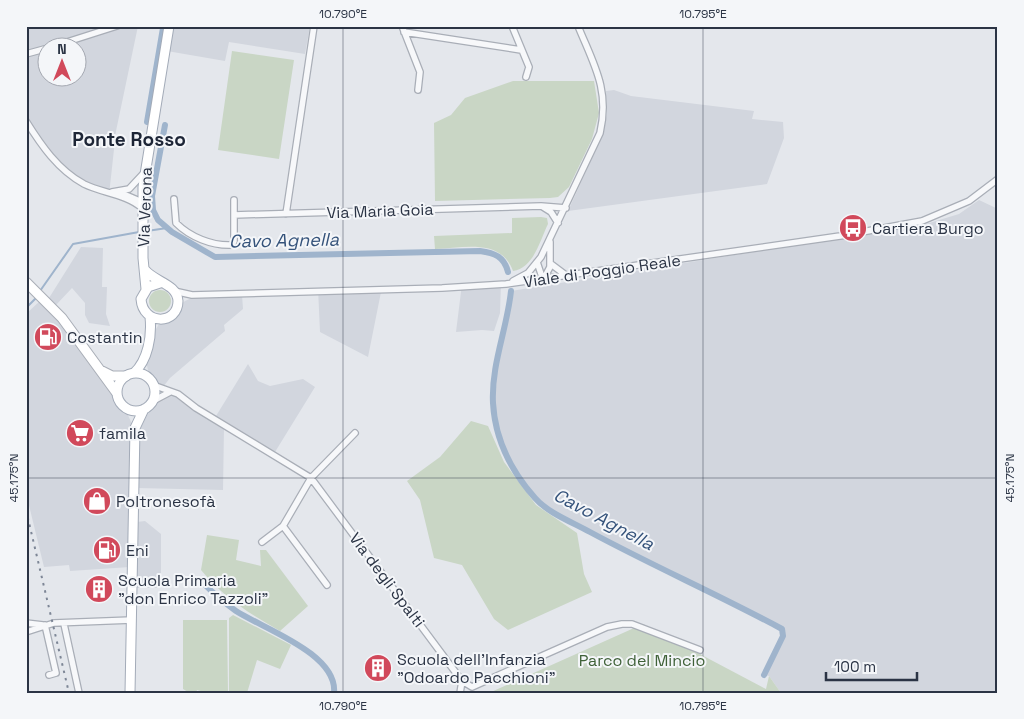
<svg xmlns="http://www.w3.org/2000/svg" width="1024" height="719" viewBox="0 0 1024 719" font-family="'Space Grotesk',sans-serif">
<style>
.built{fill:#d2d6de;fill-rule:evenodd}
.green{fill:#c9d6c5}
.lines{fill:none;stroke-linecap:round;stroke-linejoin:round}
.stream{stroke:#9fb4cc;stroke-width:2}
.canal{stroke:#9fb4cc;stroke-width:6}
.minor-casing{stroke:#a9aeb7;stroke-width:8}
.secondary-casing{stroke:#a9aeb7;stroke-width:11}
.primary-casing{stroke:#a3abb8;stroke-width:11}
.minor{stroke:#f7f8fa;stroke-width:5.5}
.secondary{stroke:#fff;stroke-width:9}
.primary{stroke:#fff;stroke-width:9}
.rail{stroke:#7d8696;stroke-width:2;stroke-dasharray:2.5 5;stroke-linecap:butt}
.ticks{fill:none;stroke:#2b3445;stroke-width:1;stroke-opacity:0.45}
.labels{text-anchor:middle;dominant-baseline:central;stroke-width:4;stroke-linejoin:round;paint-order:stroke}
.street-label{font-size:16px;fill:#2b3445;stroke:#f4f6f9}
.poi-label{font-size:16px;fill:#2b3445;stroke:#f4f6f9;text-anchor:start}
.park-label{font-size:16px;fill:#3f6138;stroke:#f4f6f9}
.water-label{font-size:18px;font-style:italic;fill:#34527a;stroke:#f4f6f9}
.quarter-label{font-size:19px;font-weight:bold;fill:#1d2536;stroke:#f4f6f9}
.neatline{fill:none;stroke:#2b3445;stroke-width:2}
.ticks-label{font-size:12px;text-anchor:middle;fill:#2b3445}
</style>
<rect width="100%" height="100%" fill="#e4e7ec"/>
<path class="built" d="M26,26H138L116,131L109,195L84,187L64,174L46,156L26,129ZM48,48H78V78H48Z
M171,26H310L305,54L229,42L225,61L167,51Z
M614,90L631,96L754,111L752,119L783,122L784,138L767,184L568,211L602,136L607,114L606,91Z
M979,200L998,209V693H781L769,676L764,675L783,636L782,629L624,550L556,513L536,500L510,463L496,424L492,385L507,323L511,291L926,224L959,214Z
M81,247L103,248L102,287H107L106,314L110,326L89,323L85,315V303L72,288L56,305L49,298Z
M501,282L500,313L494,331L482,330L456,332L462,284Z
M382,287L368,357L320,332L318,288Z
M242,295L243,309L224,325L225,331L170,378L163,387L155,383L149,375L146,361L153,334L159,324L185,301L194,297Z
M41,300L60,319L115,393L117,401L125,409L134,428L130,567L70,571L69,565L44,567L26,493V314Z
M248,364L258,381L270,386L303,379L315,387L275,452L216,416Z
M171,394L178,396L224,427L223,490L137,488L140,422L154,402Z
M145,521L161,534V588H134L137,522Z"/>
<path class="green" d="M232,51L294,60L279,159L218,150Z
M513,81H594L599,113L592,139L569,187L558,197L550,198L435,201L434,123L451,115L465,98Z
M541,217L547,218L548,224C540,240 534,268 513,271C501,238 464,248 435,249L434,236L512,233V218Z
M149 301a11 11 0 1 1 22 0a11 11 0 1 1-22 0Z
M471,421L488,426L504,462L536,505L577,533L584,574L592,592L508,630L494,619L462,565L434,558L420,500L407,481L440,457Z
M207,535L239,540L236,560L261,566L260,550H266L308,606L280,631C250,614 223,597 201,570Z
M233,615L291,645L280,669L257,660L247,693H229V618Z
M183,620H227L228,693H208L197,690L196,693H190L183,689Z
M643,624L766,689L769,676L781,693H489Z"/>
<g class="lines">
<path class="stream" d="M147,231L167,228
M40,291L73,244L139,232
M26,308L36,298"/>
<path class="canal" d="M147,122L163,28
M165,125L152,196L153,210L158,220L172,232L215,257L480,251C494,253 504,256 508,272
M511,291C507,329 491,365 493,403C495,439 512,472 535,498C548,513 572,522 590,532C653,566 719,595 782,629L783,636L764,675
M201,581C212,592 223,602 236,611C264,629 338,654 334,693"/>
<defs>
<path id="minor" d="M402,26L420,72L418,90
M512,26L529,67L526,77
M404,32L521,50
M48,48L117,26
M26,54L48,48
M26,121C41,145 58,170 84,184C102,193 126,194 142,208
M112,192L129,189L143,174
M121,193L142,202
M174,199L176,223C190,237 212,246 232,245L234,241V215
M234,200V215L541,206L566,208
M543,207L551,212L558,223
M286,214L314,26
M537,262L543,280
M551,264L567,276
M543,280L550,267V242
M513,281L528,273L541,257L600,133C610,90 594,65 578,26
M174,291L192,295L442,288L506,284L840,236L922,221L969,201L998,179
M153,385L178,394L196,408L311,478L462,681
M153,401L170,392
M283,526L327,585
M262,542L283,526L311,478L355,433
M26,623L43,625
M64,624L79,693
M45,625L56,673L49,675
M26,632L54,623L132,620
M460,693L462,681L472,687L607,627L622,624H632L700,650"/>
<path id="secondary" d="M26,282L62,318L116,392
M102,371L112,376H126"/>
<path id="primary" d="M145,270C155,282 177,284 178,301C178,325 143,326 141,299L148,287L160,283
M146,289L143,258V187L169,26
M134,373C148,360 152,336 150,317
M117 392a19 19 0 1 1 38 0a19 19 0 1 1-38 0Z
M130,693L135,428L144,409"/>
</defs>
<use href="#minor" class="minor-casing"/>
<use href="#secondary" class="secondary-casing"/>
<use href="#primary" class="primary-casing"/>
<use href="#minor" class="minor"/>
<use href="#secondary" class="secondary"/>
<use href="#primary" class="primary"/>
<path class="rail" d="M26,510L69,693"/>
</g>
<path class="ticks" d="M343,26V693M703,26V693M26,478H998"/>
<defs>
<symbol id="bus-disc" viewBox="-11 -11 22 22"><circle r="9.5" fill="#d1495b" stroke="#f4f6f9"/><path d="M-5-6H5V4H4V6H2V4H-2V6H-4V4H-5ZM-3.5-4V0h7V-4ZM-3.5 1.2v1.5H-2V1.2ZM2 1.2v1.5H3.5V1.2Z" fill="#fff"/></symbol>
<symbol id="fuel-disc" viewBox="-11 -11 22 22"><circle r="9.5" fill="#d1495b" stroke="#f4f6f9"/><path d="M-5.5-6h7V0h2V4h1.3V-2.5L3-4.5l.8-.8L6-3V5H2.5V1h-1V6h-7ZM-4.2-4.7v3.2H.2V-4.7Z" fill="#fff"/></symbol>
<symbol id="supermarket-disc" viewBox="-11 -11 22 22"><circle r="9.5" fill="#d1495b" stroke="#f4f6f9"/><path d="M-6-5.5h2.5l.6 2H6L4.5 2H-2.5L-4.4-4H-6ZM-1.5 3.2a1.3 1.3 0 1 0 .1 0ZM3 3.2a1.3 1.3 0 1 0 .1 0Z" fill="#fff"/></symbol>
<symbol id="shop-disc" viewBox="-11 -11 22 22"><circle r="9.5" fill="#d1495b" stroke="#f4f6f9"/><path d="M-5-2.5h2.3a2.7 3.5 0 0 1 5.4 0H5L5.5 6h-11ZM-1.5-2.5h3a1.5 2.3 0 0 0-3 0Z" fill="#fff"/></symbol>
<symbol id="building-disc" viewBox="-11 -11 22 22"><circle r="9.5" fill="#d1495b" stroke="#f4f6f9"/><path d="M-4-6H4V6H1V3H-1V6H-4ZM-2.5-4.3h1.7v1.8h-1.7ZM.8-4.3h1.7v1.8H.8ZM-2.5-1h1.7V.8h-1.7ZM.8-1h1.7V.8H.8Z" fill="#fff"/></symbol>
</defs>
<g fill-rule="evenodd">
<use href="#bus-disc" x="837" y="212" width="32" height="32"/>
<use href="#fuel-disc" x="32" y="321" width="32" height="32"/>
<use href="#supermarket-disc" x="64" y="417" width="32" height="32"/>
<use href="#shop-disc" x="81" y="485" width="32" height="32"/>
<use href="#fuel-disc" x="91" y="534" width="32" height="32"/>
<use href="#building-disc" x="83" y="573" width="32" height="32"/>
<use href="#building-disc" x="362" y="652" width="32" height="32"/>
</g>
<g class="labels">
<g class="street-label">
<text transform="translate(145 207) rotate(-88)">Via Verona</text>
<text transform="translate(380 211) rotate(-2)">Via Maria Goia</text>
<text transform="translate(602 271) rotate(-8)">Viale di Poggio Reale</text>
<text transform="translate(387 580) rotate(53)">Via degli Spalti</text>
</g>
<g class="poi-label">
<text x="872" y="228">Cartiera Burgo</text>
<text x="67" y="337">Costantin</text>
<text x="99" y="433">famila</text>
<text x="116" y="501">Poltronesofà</text>
<text x="126" y="550">Eni</text>
<text x="118" y="580">Scuola Primaria<tspan x="118" dy="18">"don Enrico Tazzoli"</tspan></text>
<text x="397" y="659">Scuola dell'Infanzia<tspan x="397" dy="18">"Odoardo Pacchioni"</tspan></text>
</g>
<g class="park-label">
<text x="642" y="660">Parco del Mincio</text>
</g>
<g class="water-label">
<text transform="translate(284 240) rotate(-1)">Cavo Agnella</text>
<text transform="translate(604 519) rotate(28)">Cavo Agnella</text>
</g>
<g class="quarter-label">
<text x="129" y="139">Ponte Rosso</text>
</g>
</g>
<rect width="1024" height="719" fill="none" stroke="#f4f6f9" stroke-width="55"/>
<g transform="translate(62 62)"><circle r="24" fill="#f4f6f9" stroke="#a4a8b1"/>
<path d="M0-4L9 19L0 12L-9 19Z" fill="#d1495b"/>
<text y="-8" font-size="14" font-weight="bold" text-anchor="middle" fill="#2b3445">N</text>
</g>
<path d="M826 672v8h91v-8" fill="none" stroke="#2b3445" stroke-width="2.5"/>
<text x="834" y="672" font-size="15" fill="#2b3445" stroke="#f4f6f9" stroke-width="4" paint-order="stroke">100 m</text>
<rect x="28" y="28" width="968" height="664" class="neatline"/>
<g class="ticks-label">
<text x="343" y="18">10.790°E</text>
<text x="703" y="18">10.795°E</text>
<text transform="translate(14 478) rotate(-90)" y="4">45.175°N</text>
<text transform="translate(1010 478) rotate(-90)" y="4">45.175°N</text>
<text x="343" y="710">10.790°E</text>
<text x="703" y="710">10.795°E</text>
</g>
</svg>
